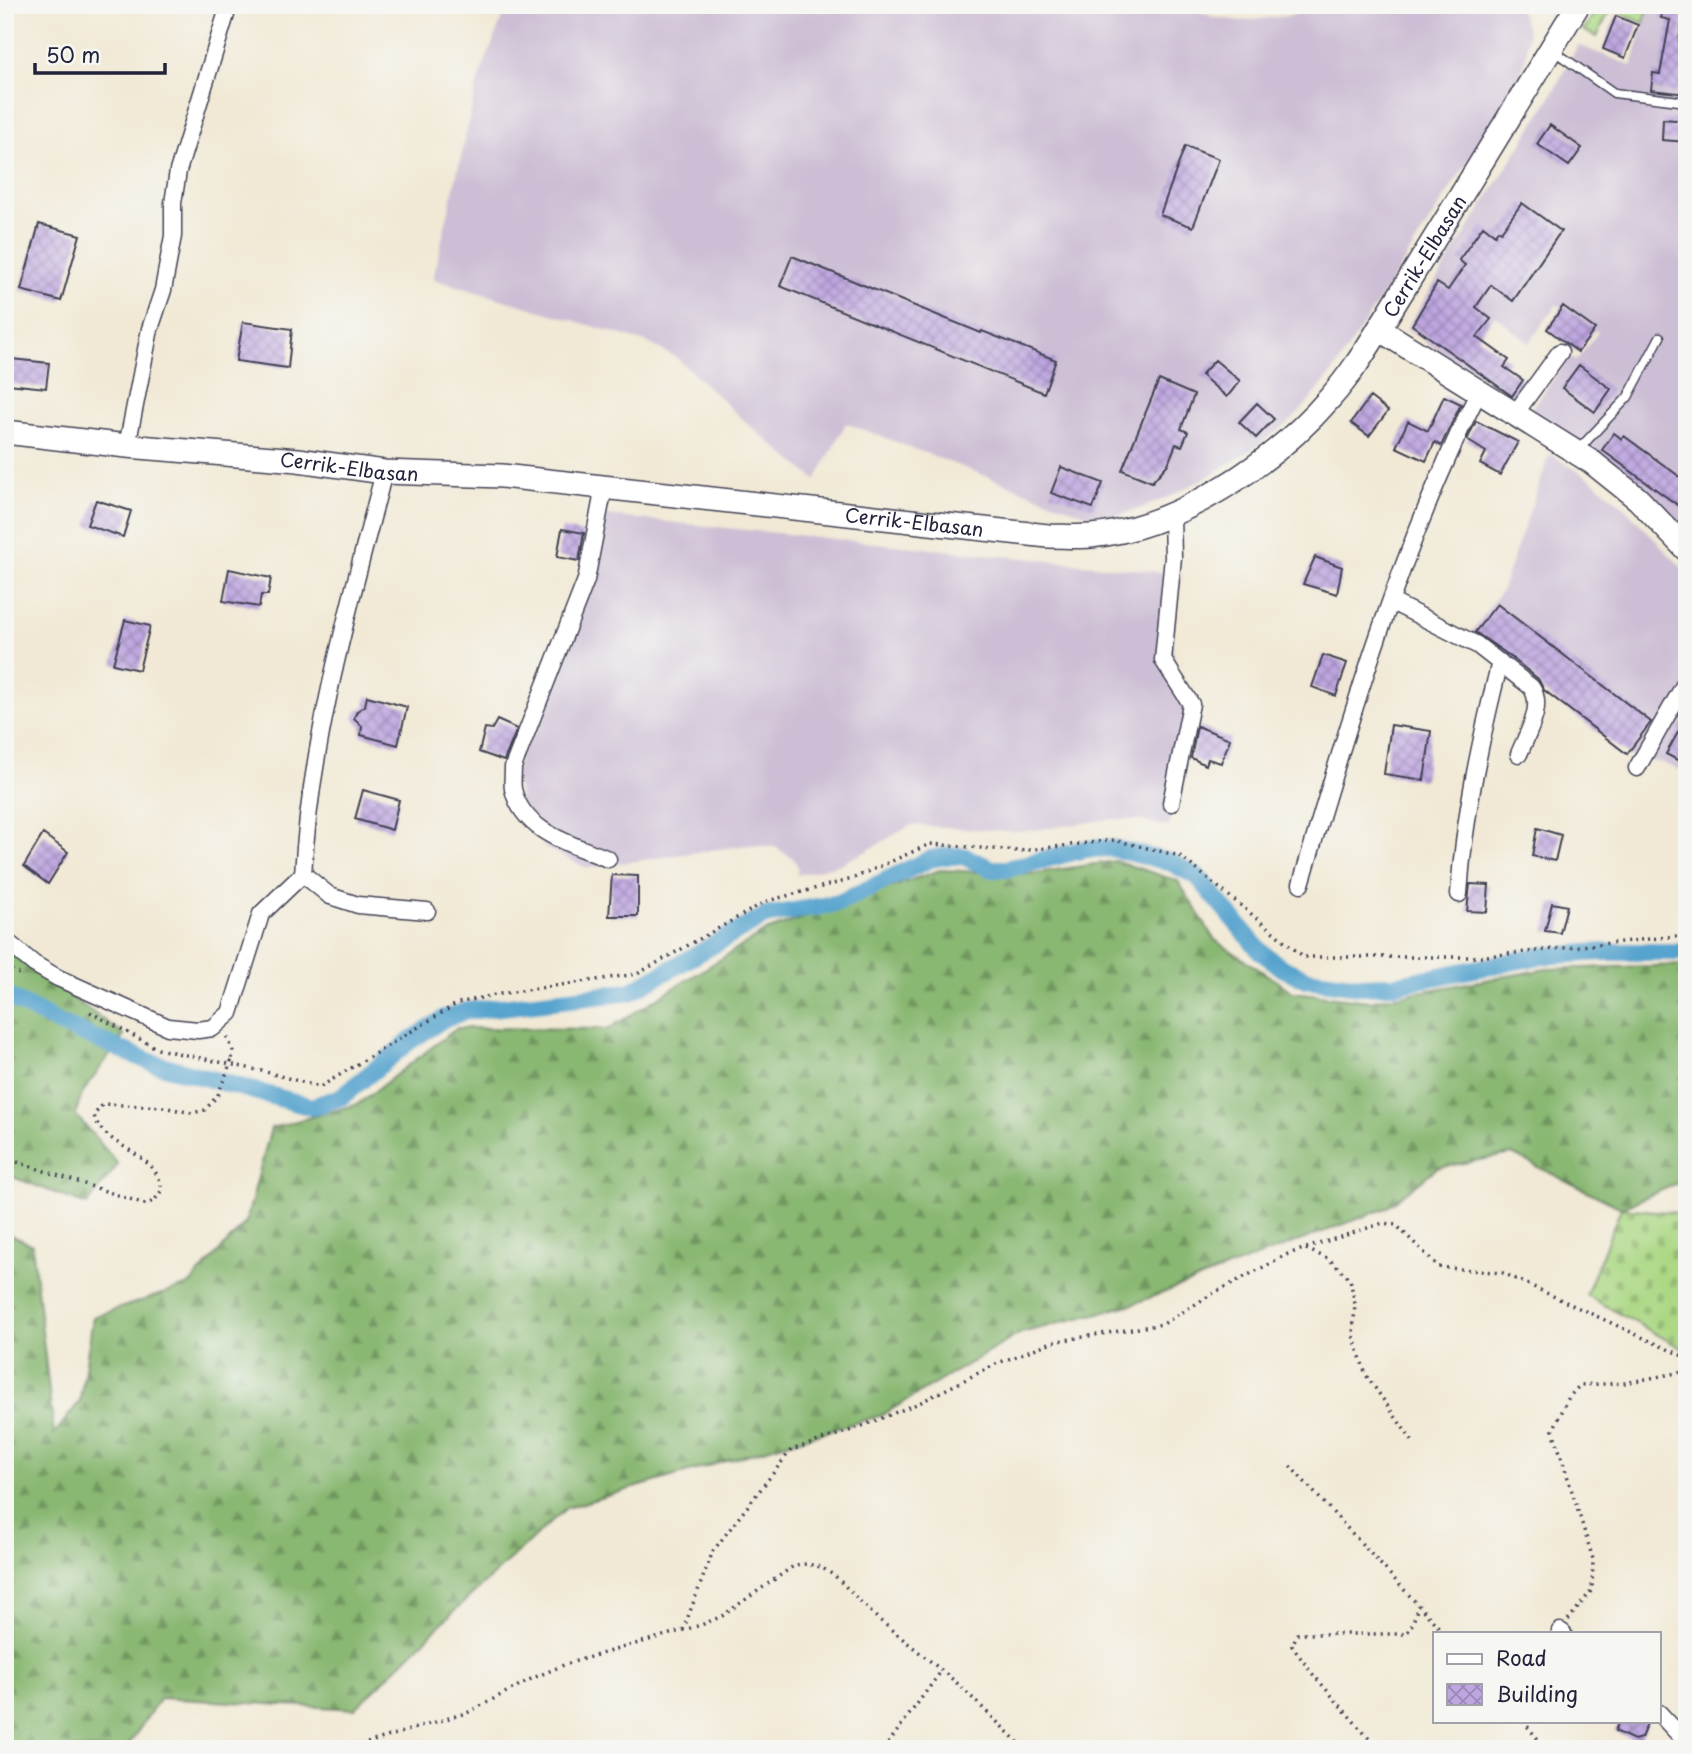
<svg xmlns="http://www.w3.org/2000/svg" width="1692" height="1754" viewBox="0 0 1692 1754" font-family="'Playpen Sans',sans-serif">
<style>
.industrial{fill:#ccbed4}
.grass{fill:url(#grass-tufts);stroke:#677d60;stroke-width:2}
.forest{fill:url(#forest-firs);stroke:#566d56;stroke-width:2}
.cemetery{fill:url(#cemetery-stones);stroke:#677d60;stroke-width:2}
.lines{fill:none;stroke-linecap:round;stroke-linejoin:round}
.canal{stroke:#54a3ce;stroke-width:18}
.building{fill:url(#building-cross-hatch)}
.service-casing{stroke:#414052;stroke-width:11}
.minor-casing{stroke:#414052;stroke-width:19}
.secondary-casing{stroke:#414052;stroke-width:26}
.path{stroke:#414052;stroke-width:3.5;stroke-dasharray:2 5;stroke-linecap:butt}
.service{stroke:#fff;stroke-width:8}
.minor{stroke:#fff;stroke-width:16}
.secondary{stroke:#fff;stroke-width:23}
.path-bridge{stroke:#414052;stroke-width:3.5;stroke-dasharray:2 5;stroke-linecap:butt}
.labels{text-anchor:middle;dominant-baseline:central;stroke-width:7;stroke-linejoin:round;paint-order:stroke}
.street-label{font-size:19px;fill:#22223b;stroke:#f6f6f2}
</style>
<defs>
<pattern id="grass-tufts" width="24" height="20" patternUnits="userSpaceOnUse" patternTransform="scale(1.75)"><rect width="24" height="20" fill="#acd884"/><path d="M3 7l-1-3M5 7V3M7 7l1-3M15 17l-1-3M17 17v-4M19 17l1-3" fill="none" stroke="#94b973"/></pattern>
<pattern id="forest-firs" width="22" height="20" patternUnits="userSpaceOnUse" patternTransform="scale(1.75)"><rect width="22" height="20" fill="#89b872"/><path d="M5 1l3.5 6h-7zM16 11l3.5 6h-7z" fill="#70955f"/></pattern>
<pattern id="cemetery-stones" width="16" height="16" patternUnits="userSpaceOnUse" patternTransform="scale(1.75)"><rect width="16" height="16" fill="#acd884"/><path d="M2 7V4a2 2 0 0 1 4 0v3zM10 15v-3a2 2 0 0 1 4 0v3z" fill="#94b973"/></pattern>
<pattern id="building-cross-hatch" width="8" height="8" patternUnits="userSpaceOnUse" patternTransform="scale(1.75)"><rect width="8" height="8" fill="#bea6e0"/><path d="M0 0l8 8M0 8l8-8" fill="none" stroke="#9a87b7"/></pattern>
</defs>
<rect width="100%" height="100%" fill="#f6f6f2"/>
<filter id="ink" filterUnits="userSpaceOnUse"><feTurbulence type="fractalNoise" baseFrequency=".0143" numOctaves="2"/><feDisplacementMap in="SourceGraphic" scale="14" xChannelSelector="R" yChannelSelector="G"/><feConvolveMatrix kernelMatrix="1 2 1 2 8 2 1 2 1" color-interpolation-filters="sRGB"/></filter>
<filter id="wash" filterUnits="userSpaceOnUse"><feTurbulence type="fractalNoise" baseFrequency=".00686" numOctaves="4" result="noise"/><feDisplacementMap in="SourceGraphic" scale="28" xChannelSelector="R" yChannelSelector="G"/><feGaussianBlur stdDeviation="1.57" result="paint"/><feColorMatrix in="noise" values="0 0 0 0 0 0 0 0 0 0 0 0 0 0 0 0 0 1.4 0 .05"/><feComposite in="paint" operator="in"/></filter>
<g filter="url(#wash)">
<rect width="100%" height="100%" fill="#f1e9d5"/>
<path class="industrial" d="M507,5H1183L1213,17L1240,21L1287,16L1325,5H1514L1521,12L1528,32L1526,56L1516,91L1495,119L1335,369L1312,398L1292,420L1257,446L1214,473L1173,495L1139,509L1113,517L1088,515L846,423L816,480L750,426L677,358L646,342L433,279L478,81Z
M1649,5H1687V537L1528,413L1570,356L1576,361L1598,332L1557,304L1529,343L1495,315L1457,363L1406,329L1550,98L1578,45L1632,66Z
M1550,454L1588,477L1622,505L1687,573V773L1660,762L1635,760L1468,637L1502,589Z
M599,515L1181,574L1172,645L1176,669L1195,699L1169,827L1137,820L1113,819L1020,832L911,825L865,852L838,865L797,875L798,867L793,858L775,847L747,845L587,868L545,848L524,821L515,773Z"/>
<path class="grass" d="M1600,5H1649L1644,23L1610,9L1597,37L1583,30Z"/>
<path class="forest" d="M1116,861L1178,881L1215,940L1293,992L1369,1001L1546,969L1687,965V1179L1621,1208L1512,1154L1437,1168L1386,1208L1133,1304L1021,1333L882,1415L566,1508L453,1612L355,1709L160,1698L126,1749H5V1232L32,1245L54,1434L80,1401L93,1317L189,1285L246,1222L271,1128L358,1104L457,1028L608,1029L766,931L940,870L1029,874Z
M5,949L124,1035L83,1092L75,1114L118,1164L87,1205L5,1174Z"/>
<path class="cemetery" d="M1621,1208L1687,1214V1351L1586,1295Z"/>
<g class="lines">
<path class="canal" d="M5,995L60,1024L153,1063L312,1107L341,1097L410,1041L445,1018L467,1011L630,992L765,916L839,903L930,859L946,856H963L992,869H1007L1085,849L1111,848L1170,862L1198,877L1260,951L1282,968L1306,979L1359,986L1394,985L1540,956L1602,952H1687"/>
</g>
<g id="blocks">
<path class="building" d="M1663,5H1686L1679,41L1687,39V94L1651,90L1653,73L1660,74L1670,20L1661,18Z
M1616,16L1638,25L1625,58L1603,49Z
M1663,119L1687,121V142L1662,140Z
M1550,125L1582,148L1569,166L1537,144Z
M1185,146L1219,159L1193,227L1160,215Z
M1522,203L1561,231L1513,301L1491,285L1476,307L1491,319L1477,337L1509,360L1504,367L1523,380L1512,396L1412,325L1437,283L1448,290L1465,265L1459,260L1483,226L1495,235L1498,230L1501,232Z
M39,224L80,235L61,301L21,290Z
M792,256L981,333L982,331L1056,360L1044,393L780,286Z
M1563,306L1595,329L1578,352L1547,329Z
M243,322L292,329L288,368L236,361Z
M11,359L49,363L46,388L8,384Z
M1215,360L1240,381L1227,397L1201,375Z
M1579,365L1611,389L1595,412L1562,388Z
M1159,380L1194,395L1181,429L1188,432L1182,446L1176,444L1168,464L1152,482L1122,470Z
M1444,396L1461,404L1441,446L1435,442L1426,461L1396,447L1408,421L1428,431Z
M1370,397L1388,411L1369,436L1351,423Z
M1257,403L1274,419L1256,438L1239,422Z
M1476,421L1518,442L1500,475L1480,464L1486,452L1467,440Z
M1614,433L1622,439L1624,436L1687,482V512L1602,450Z
M1061,467L1103,483L1093,508L1051,493Z
M96,500L131,511L123,537L87,525Z
M562,529L584,533L579,561L557,557Z
M1315,557L1342,567L1337,594L1303,584Z
M229,569L271,578L268,595H261L259,607L223,601Z
M1497,604L1651,722L1627,754L1544,690L1538,679L1507,654L1475,632Z
M125,620L150,626L139,670L113,664Z
M1323,655L1347,663L1336,696L1312,687Z
M367,696L407,707L398,745L361,735L362,726L354,718L357,711L365,706Z
M1687,716V765L1666,754Z
M497,720L517,729L504,761L479,752L485,728L492,729Z
M1391,725L1431,731L1424,780L1384,774Z
M1197,726L1230,739L1221,763L1208,759L1206,765L1191,758Z
M363,790L399,800L392,830L355,819Z
M1537,828L1561,835L1555,861L1532,856Z
M43,834L68,852L48,884L24,866Z
M612,875L638,876V916H609Z
M1470,884L1489,885L1487,912L1467,911Z
M1552,903L1567,906L1560,933L1545,931Z
M1619,1721H1648L1641,1738L1634,1740L1615,1731Z"/>
</g>
</g>
<g filter="url(#ink)">
<use href="#blocks" fill-opacity="0" stroke="#414052" stroke-width="2"/>
<g class="lines">
<defs>
<path id="service" d="M1554,51L1614,93L1687,102
M1578,450L1628,397L1660,337"/>
<path id="minor" d="M1514,415L1560,352
M127,446L150,329L163,290L173,236V203L178,171L229,5
M604,487L586,580L513,767C513,774 512,783 513,789C523,833 572,844 608,859
M1392,602L1477,645L1531,687C1545,706 1527,734 1519,754
M1637,768L1687,680
M1171,803L1191,704L1163,660L1173,557L1172,515
M303,874L330,896L358,905L427,911
M1301,884C1350,717 1401,547 1479,391
M1459,894C1464,815 1481,738 1500,662
M5,940L34,964L58,978L168,1027L198,1030L213,1028L230,1013L261,914L303,874C311,737 350,604 384,472
M1560,1631L1563,1633
M1659,1713L1687,1743"/>
<g id="secondary">
<path d="M1379,329L1593,463L1638,499L1687,550"/>
<path id="s1" d="M5,432L127,446L298,460L384,472L502,476L1048,536C1062,536 1077,537 1091,536C1177,528 1274,463 1330,398C1349,377 1364,353 1379,329L1578,5"/>
</g>
</defs>
<use href="#service" class="service-casing"/>
<use href="#minor" class="minor-casing"/>
<use href="#secondary" class="secondary-casing"/>
<path class="path" d="M5,967L19,974
M90,1012L158,1049L262,1071L320,1087L458,1003L499,994L637,974L767,901L852,879L930,844L1019,851L1114,840L1180,856L1304,957H1478L1687,935
M227,1037L233,1050L232,1059
M5,1155L14,1161L145,1204L154,1201L162,1190C158,1151 102,1148 94,1115L103,1104L163,1107L192,1113L205,1110L218,1095
M1306,1249L1329,1259L1350,1279L1355,1304L1353,1335L1366,1375L1413,1442
M1290,1466L1444,1633
M1568,1620L1592,1590L1593,1559L1553,1430L1569,1397L1580,1385L1625,1383L1687,1371
M683,1630L713,1551L791,1450L852,1430L919,1403L998,1363L1052,1342L1163,1324L1212,1294L1288,1254L1383,1223L1396,1225L1439,1267L1503,1273L1685,1357L1687,1369
M1523,1721L1546,1749
M347,1749L469,1712L533,1678L566,1664L701,1625L722,1616L795,1565L807,1564L821,1567L835,1576L877,1618L956,1682L1025,1749
M884,1749L942,1670
M1378,1749L1311,1672L1292,1646L1297,1634H1406L1413,1623L1418,1605"/>
<use href="#service" class="service"/>
<use href="#minor" class="minor"/>
<use href="#secondary" class="secondary"/>
<path class="path-bridge" d="M218,1095L232,1059"/>
</g>
</g>
<g class="labels">
<g class="street-label">
<text stroke="none"><textPath href="#s1" startOffset="1544">Cerrik-Elbasan</textPath></text>
<text stroke="none"><textPath href="#s1" startOffset="346">Cerrik-Elbasan</textPath></text>
<text stroke="none"><textPath href="#s1" startOffset="914">Cerrik-Elbasan</textPath></text>
</g>
</g>
<rect width="1692" height="1754" fill="none" stroke="#f6f6f2" stroke-width="28"/>
<rect x="1433" y="1632" width="228" height="91" fill="#f6f6f2" stroke="#a1a1a9" stroke-width="2"/>
<rect x="1447" y="1654" width="35" height="10" fill="#ffffff" stroke="#a1a1a9" stroke-width="2"/>
<text x="1496" y="1666" font-size="21" fill="#22223b">Road</text>
<rect x="1447" y="1684" width="35" height="21" fill="url(#building-cross-hatch)" stroke="#a1a1a9" stroke-width="2"/>
<text x="1496" y="1702" font-size="21" fill="#22223b">Building</text>
<path d="M35 63v10h130v-10" fill="none" stroke="#22223b" stroke-width="3.5"/>
<text x="46" y="63" font-size="21" fill="#22223b" stroke="#f6f6f2" stroke-width="5" paint-order="stroke">50 m</text>
</svg>
